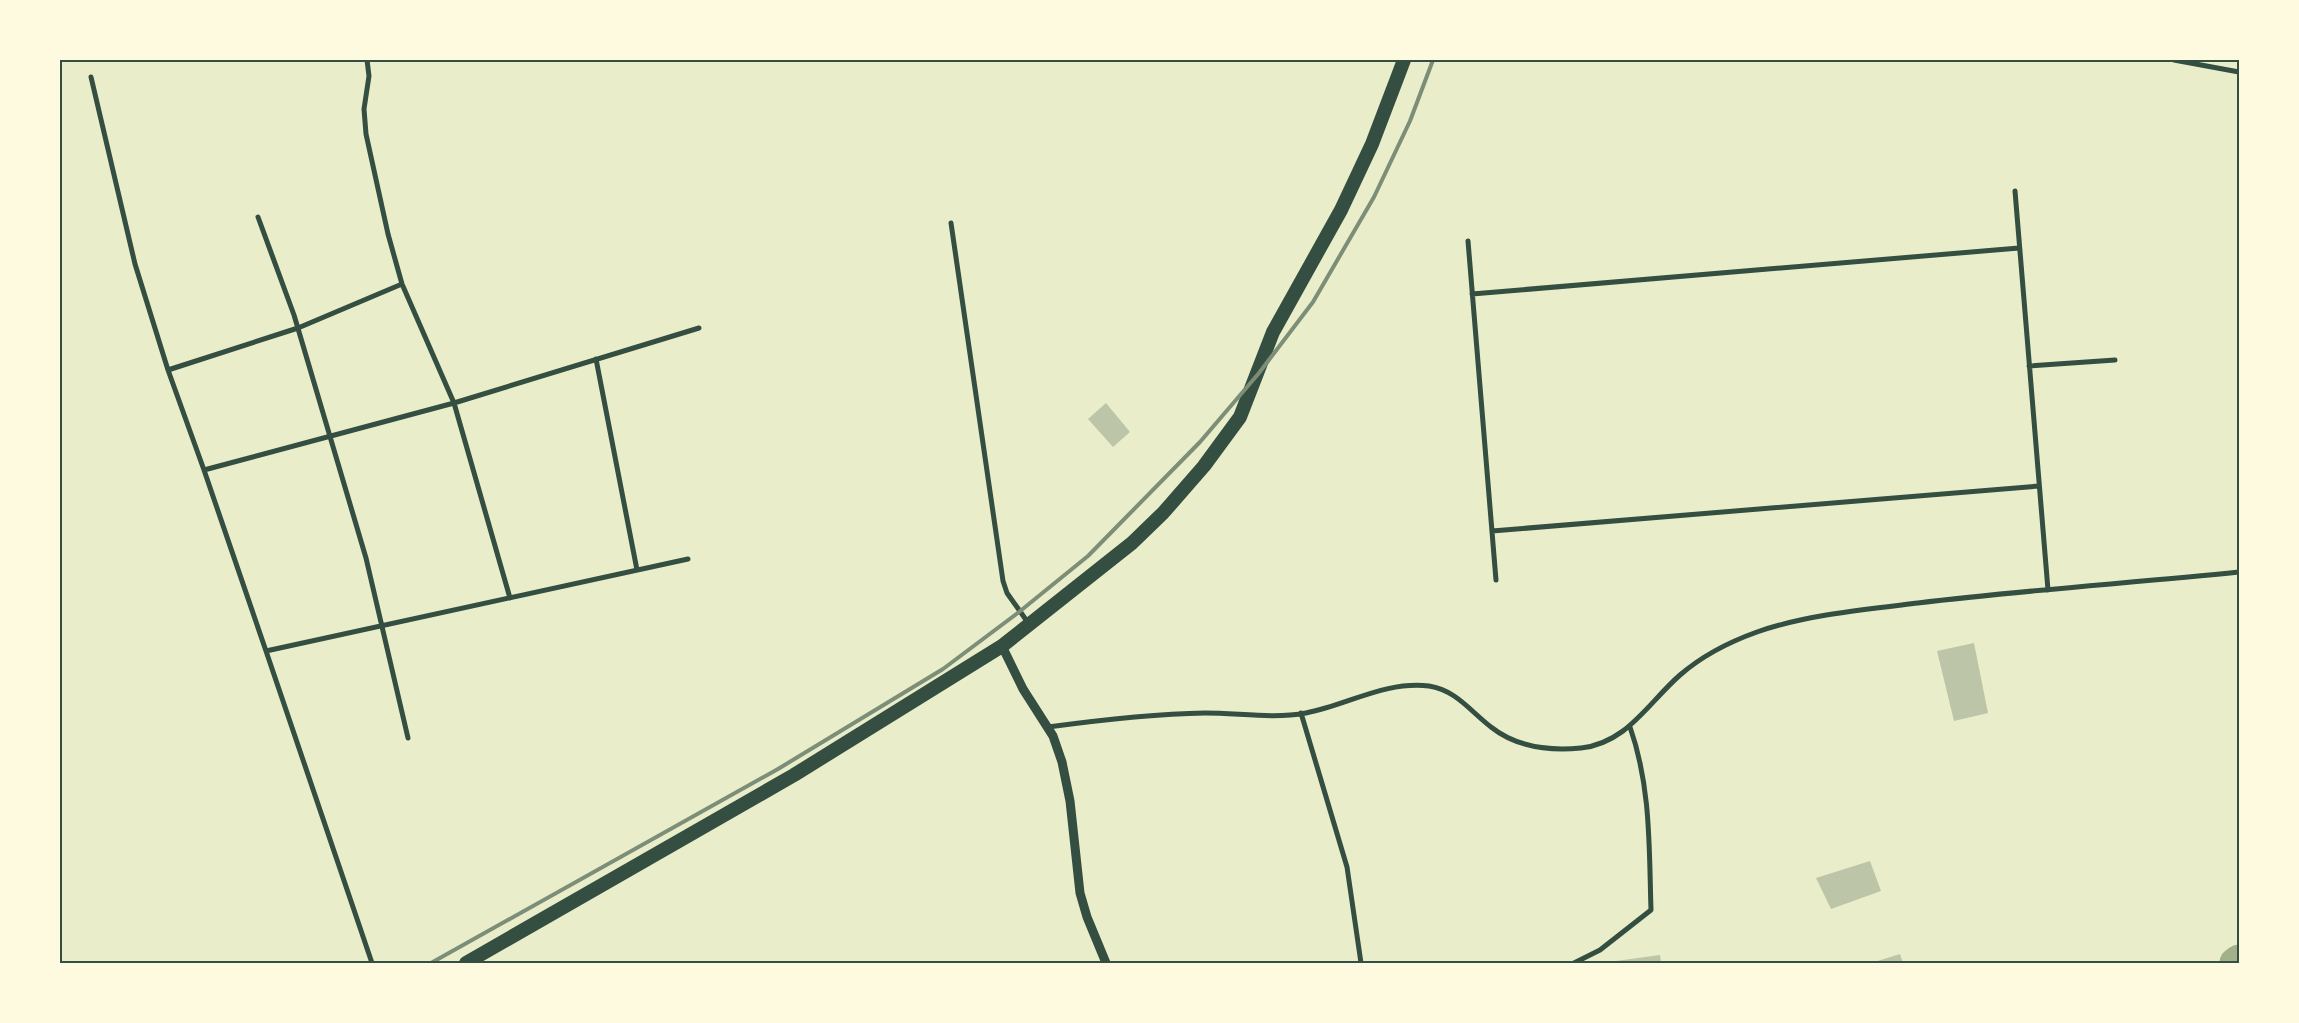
<svg xmlns="http://www.w3.org/2000/svg" width="2299" height="1023" viewBox="0 0 2299 1023" font-family="Commissioner,sans-serif">
<style>
.lines{fill:none;stroke-linecap:round;stroke-linejoin:round}
.river{stroke:#a3b18a;stroke-width:31}
.building{fill:#bcc5a7}
.minor{stroke:#344e41;stroke-width:5}
.tertiary{stroke:#344e41;stroke-width:9}
.trunk{stroke:#344e41;stroke-width:14}
.rail{stroke:#7c8e77;stroke-width:4}
.neatline{fill:none;stroke:#344e41;stroke-width:2}
</style>
<rect width="100%" height="100%" fill="#e9edc9"/>
<g class="lines">
<path class="river" d="M2235,963L2239,960"/>
</g>
<path class="building" d="M1106,403L1130,432L1113,447L1088,419Z
M1974,643L1988,713L1954,721L1937,651Z
M1870,861L1881,891L1831,909L1816,878Z
M1900,954L1903,963H1871Z
M1660,955L1661,963H1616V961Z"/>
<g class="lines">
<path class="minor" d="M367,60L369,76L364,109L366,134L388,234L402,284L454,403L510,598
M2174,60L2239,72
M91,77L135,264L168,370L204,470
M2015,191L2048,590
M258,217L294,315L366,558L408,738
M951,223L1003,581L1007,593L1029,624
M1468,241L1496,580
M1472,294L2019,248
M596,359L637,570
M2029,366L2115,360
M168,370L298,328L402,284
M1492,531L2039,486
M266,651L204,470L454,403L699,328
M1301,713L1347,867L1361,963
M1048,727C1100,720 1153,714 1205,713C1239,713 1273,719 1306,713C1348,705 1384,681 1429,686C1456,690 1471,712 1491,727C1516,747 1549,751 1581,748C1627,743 1648,703 1680,675C1702,656 1729,642 1757,632C1805,615 1868,609 1918,603C2025,590 2132,583 2239,572
M372,963L266,651L688,559
M1574,963L1600,950L1651,910C1649,847 1651,787 1630,727"/>
<path class="tertiary" d="M1002,646L1023,689L1053,736L1062,762L1070,801L1080,893L1087,917L1106,963"/>
<path class="trunk" d="M466,963L794,775L1002,646L1132,543L1163,513L1204,466L1240,417L1273,332L1341,210L1372,144L1404,60"/>
<path class="rail" d="M431,963L778,769L943,669L1019,612L1088,556L1200,442L1259,373L1313,302L1374,197L1410,121L1433,60"/>
</g>
<rect width="2299" height="1023" fill="none" stroke="#fefae0" stroke-width="122"/>
<rect x="61" y="61" width="2177" height="901" class="neatline"/>
</svg>
